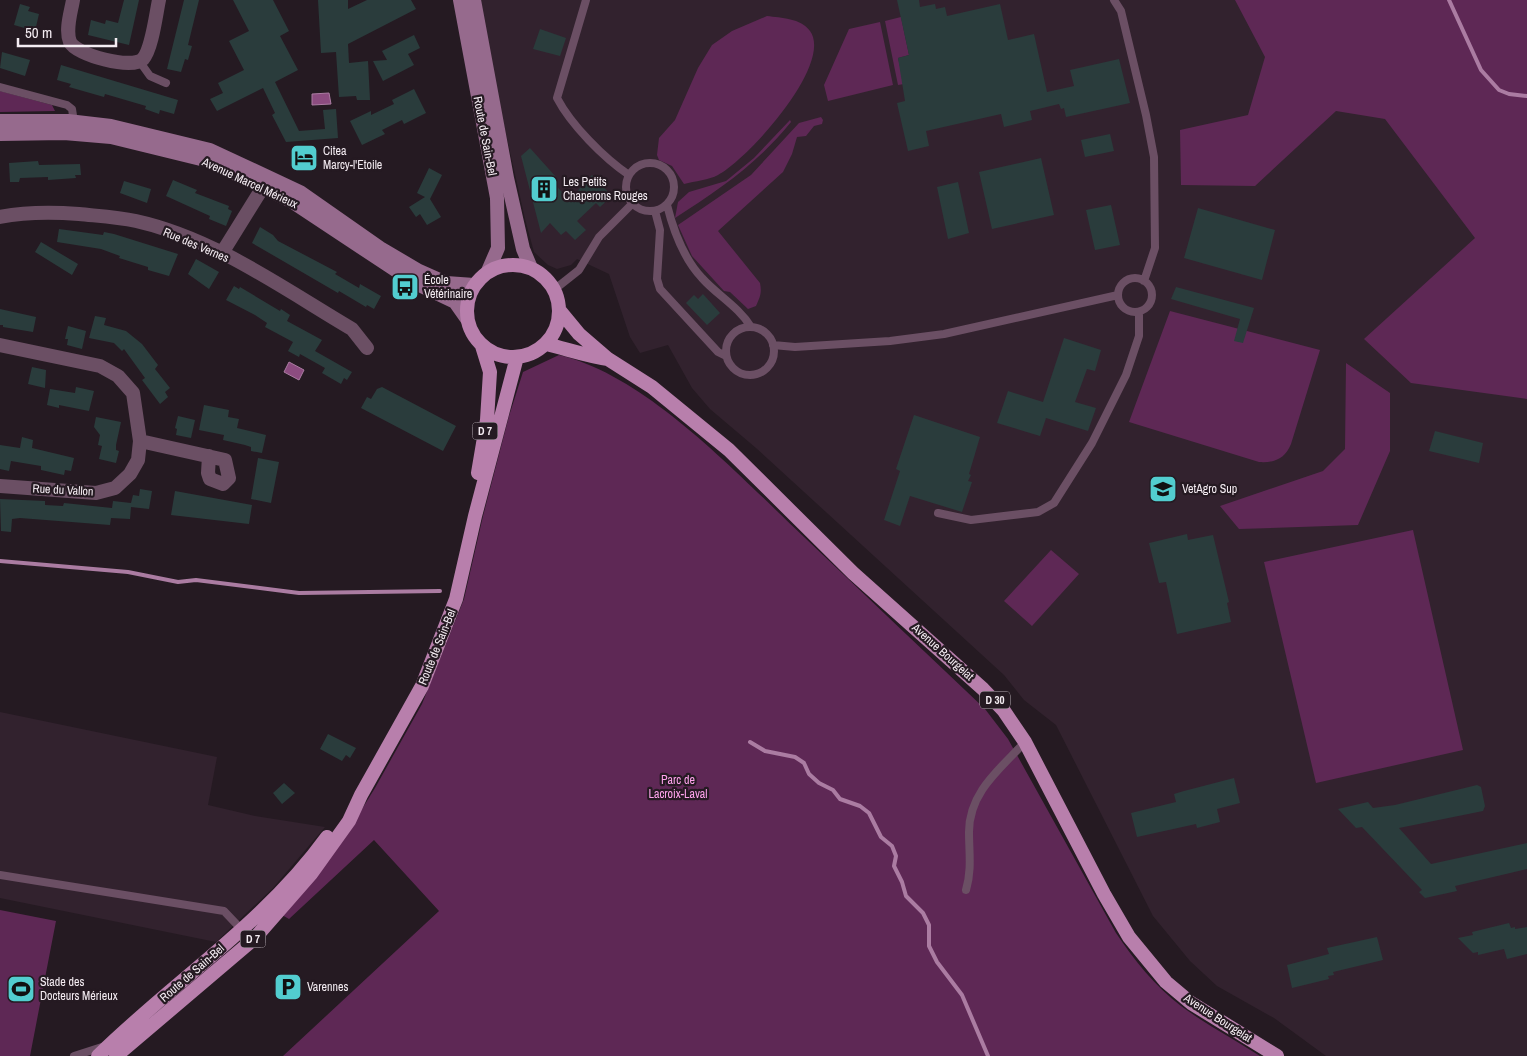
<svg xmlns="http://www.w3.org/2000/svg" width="1527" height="1056" viewBox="0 0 1527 1056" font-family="'Archivo Narrow',sans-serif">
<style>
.built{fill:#32222e}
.green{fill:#5e2855}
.water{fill:#8c4c80;stroke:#ab7ca2}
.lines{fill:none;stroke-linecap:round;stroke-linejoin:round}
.stream{stroke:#ab7ca2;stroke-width:4}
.building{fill:#2a3c3c}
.service{stroke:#6b4f64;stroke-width:8}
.minor{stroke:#6b4f64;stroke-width:14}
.secondary{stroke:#966a8d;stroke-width:14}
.primary{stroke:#b87fac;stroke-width:14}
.labels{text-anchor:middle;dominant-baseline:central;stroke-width:4.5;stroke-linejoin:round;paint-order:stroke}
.shield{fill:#251a22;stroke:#b6adb4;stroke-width:1}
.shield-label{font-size:11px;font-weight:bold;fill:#f4ecf2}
.street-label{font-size:12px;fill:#f4ecf2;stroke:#251a22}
.poi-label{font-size:12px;fill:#f4ecf2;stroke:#251a22;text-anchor:start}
.park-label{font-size:12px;fill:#fea3ec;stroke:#251a22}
</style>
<rect width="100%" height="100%" fill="#251a22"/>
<path class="built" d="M476,0H1442L1527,100V1056H1326L1274,1018L1217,986L1190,961L1153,916L1056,725L1024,700L1004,675L756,448L710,409L692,388L668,345L640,353L630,337L609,274L577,259L571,265L557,269L548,265L534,252L525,219Z
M0,712L217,757L208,805L255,816L325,827L273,888L216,942L0,898Z"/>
<path class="green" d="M1235,0H1527V399L1411,383L1364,339L1475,238L1385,119L1336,111L1255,186L1181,185L1180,130L1248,115L1265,57Z
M767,16C781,18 801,18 810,31C834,64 747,160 718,175C709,180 695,181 684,184L672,166L659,160L657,155L659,138L675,120L698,68L712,45L732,31Z
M901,17L909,55L898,58L904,84L898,85L885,21Z
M880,22L893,85L828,101L824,85L849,29Z
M0,91L52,105L55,111L0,112Z
M821,117L823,120L822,124L814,126L806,136L797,137L792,154L783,172L718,231L760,283C762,293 760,297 756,306L748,309L730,292L724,291L692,256L678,225L751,175L799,123Z
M790,120L791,122C757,164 720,189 675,218L678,202L689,192L726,181L754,158Z
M1170,311L1320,350L1291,444C1285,459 1274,463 1259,462L1129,422Z
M559,355C648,376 738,475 804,537C865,595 925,652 985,709L1008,739L1116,933C1134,960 1155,986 1181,1006C1205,1024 1234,1039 1260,1056H283L439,911L374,840L289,919L282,915L344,838L375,788L422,704L464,599L483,516L509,416L523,372Z
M1346,363L1390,393V451L1358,525L1239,529L1220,506L1323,471L1345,449Z
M1413,530L1463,750L1316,783L1264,562Z
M1051,550L1079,574L1032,626L1004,601Z
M0,910L56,921L30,1056H0Z"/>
<path class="water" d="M329,93L331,104L312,105V94Z
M289,362L304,370L299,380L284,372Z"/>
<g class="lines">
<path class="stream" d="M1449,0L1481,70L1499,90L1509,94L1527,96
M0,561L128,572L178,582L196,580L299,593L440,591
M750,742L765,751L795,757L804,763L809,774L819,783L833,790L840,799L860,806L869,813L881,837L892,846L896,856L894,866L902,882L906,896L923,913L929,925V946L937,962L962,995L988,1056"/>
</g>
<path class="building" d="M124,0H139L129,45L88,35L91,20L105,24L106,20L118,23Z
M184,0H199L188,45L192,46L188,60L185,59L181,72L167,69Z
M233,0H273L289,31L280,36L298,70L275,82L299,131L325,129L323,110L336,109L338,138L286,142L272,115L275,113L263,88L217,111L210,99L223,93L218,83L244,70L229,41L249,31Z
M318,0H348V9L367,0H411L416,9L348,44L349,63L368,61L370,100H357L356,96L339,97L336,52L321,53Z
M897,0H919L920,7L935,4L936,9L945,7L947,16L1000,4L1008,40L1034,34L1047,92L1074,86L1070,70L1119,59L1130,103L1066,117L1064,108L1061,109L1059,104L1030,111L1032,120L1004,127L1001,114L926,131L929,146L908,151L897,103L905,101L898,58L909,55Z
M20,4L30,7L28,11L39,14L35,31L14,25Z
M540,29L566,38L560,56L533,49Z
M414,35L420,48L408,54L414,65L383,81L373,61L387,60L382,51Z
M2,52L30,60L25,76L0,68Z
M61,65L178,100L174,114L160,110L159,114L145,109L146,106L105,94L104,97L69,87L71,84L57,80Z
M414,89L426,113L404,124L402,120L382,130L385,134L362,145L350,121L371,111V115L394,104L392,100Z
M1110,134L1114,151L1085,157L1081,140Z
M530,148L556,177L552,181L569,200L592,175L612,196L600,207L596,203L577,221L586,230L575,240L566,231L561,235L550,223L541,233L521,156Z
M1041,158L1054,215L992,229L979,172Z
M38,161L39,165L80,164L81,175H75L76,178L48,180V177L20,178L19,182H10L9,163Z
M429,168L442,175L430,199L441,217L427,225L420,214L416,217L409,207L425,197L417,193Z
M173,180L197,190L195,193L229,206L228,209L232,211L226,226L209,219L210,216L166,196Z
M124,181L151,189L147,203L120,193Z
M958,182L969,233L948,239L937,187Z
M1111,205L1120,245L1095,250L1086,210Z
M1198,208L1275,230L1262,280L1184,258Z
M260,227L273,235L278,241L337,272L335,274L359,288L360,284L381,296L374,309L367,305L366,307L339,291L338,293L252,243Z
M59,229L103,235L104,232L114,234L178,254L169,276L148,270V267L119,258L120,256L101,249L57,242Z
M41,242L78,264L72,275L35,252Z
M196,259L219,272L209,289L188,274Z
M234,286L239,289L240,287L280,311L281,309L290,315L287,321L322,340L315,351L352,372L347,380L344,378L341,384L322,373L325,368L300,354L299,357L288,351L293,342L265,327L267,323L255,315L226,300Z
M1176,287L1254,308L1243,343L1234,341L1240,319L1171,299Z
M703,294L720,313L707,325L686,303L694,295L698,299Z
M0,309L36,317L33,332L3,327V325H0Z
M95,316L106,318L104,325L126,331L142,344L158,365L155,369L170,388L165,392L168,397L160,404L142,380L145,378L124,349L122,351L114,343L89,338Z
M68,326L86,331L82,349L67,345L68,339H65Z
M1064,338L1101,350L1095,371L1087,369L1075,402L1096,408L1088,431L1046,418L1040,436L997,423L1008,391L1043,402Z
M32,367L46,370L45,388L28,384Z
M76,387L94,391L89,411L59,405V408L47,405L50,389L75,393Z
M382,387L456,426L443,451L361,408L367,397L371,399L377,389Z
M204,405L229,410L228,417L239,419L237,428L266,435L262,453L251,451V447L245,445L223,440L224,435L199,430Z
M914,415L980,437L969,474L971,475L968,481L972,482L962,512L910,496L900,526L884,520L900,471L896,469Z
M178,416L195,420L191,438L176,435L177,429L175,428Z
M96,417L121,422L116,445V450L119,451L116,463L99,459L102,446L98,445L100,435L94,427Z
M1435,431L1483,443L1479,463L1429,451Z
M22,437L33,440L32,448L74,458L71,471L65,470L64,475L41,470V466L11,461L9,471L0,469V445L20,448Z
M258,458L279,462L271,503L251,499Z
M140,489L152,491L149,509L131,507L130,519L111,518L110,525L20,518L12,519L11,532L1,531L0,499L45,501V505L63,506L64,503L112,508L113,501L131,503L133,495L139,496Z
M175,491L252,505L249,524L171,515Z
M1187,534L1188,540L1213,535L1229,602L1227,603L1231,622L1177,634L1166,582L1159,583L1149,543Z
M328,734L356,748L350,758L346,755L342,761L320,749Z
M1234,778L1240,803L1217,809L1220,822L1197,828L1196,824L1137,837L1131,813L1176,802L1174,794L1184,791Z
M284,783L295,793L282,804L273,793Z
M1477,785L1481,787L1485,806L1483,811L1399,828L1431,864L1527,843V869L1455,886L1457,891L1425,898L1419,892L1422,890L1362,827L1356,828L1338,809L1368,802L1373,808L1395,805Z
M1509,923L1511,928L1515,927V929L1527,927V954L1507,959L1504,949L1478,955V952L1473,953L1458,938L1473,935L1472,932Z
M1377,937L1383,960L1333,972L1334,975L1328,976L1329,979L1292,988L1287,965L1329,954L1327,948Z"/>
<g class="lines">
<path class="service" d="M586,0L557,98C571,125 604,158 629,175
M1114,0L1121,11L1146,115L1154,157L1155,248L1144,281
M140,62L150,76L166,83
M0,87L67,105L72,109L74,122
M626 187a24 24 0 1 1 48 0a24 24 0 1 1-48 0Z
M667,205C673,229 684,259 702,278C717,295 739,307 751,327
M655,211L660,230L657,279L660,289L718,352L726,356
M1118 295a17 17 0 1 1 34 0a17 17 0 1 1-34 0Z
M555,289L579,270L599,237L632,204
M726 351a24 24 0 1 1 48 0a24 24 0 1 1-48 0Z
M773,345L795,347L890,341L944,334L1118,295
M938,513L971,520L1038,512L1054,503L1092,443L1126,375L1139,336V312
M0,875L224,911L242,930
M966,890C972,870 969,852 969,832C969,792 1000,769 1025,742
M74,1056L105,1046"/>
<path class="minor" d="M73,0C71,12 65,30 70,42C76,55 132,70 143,59C152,49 156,14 159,0
M0,217C25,212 53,212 79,214C98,216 117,217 136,221C214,238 284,289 352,329L367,348
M222,253L263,187
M0,345L100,366L118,376L133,393L140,441L138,460L130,474L115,488L96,493L0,486
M140,441L225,460L229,478L223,484L210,479L208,473L209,456"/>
<path class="secondary" d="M460,0L497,198L498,248L488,271
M474,0L507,178L523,249L531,268
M0,121H68L111,126L210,150L300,192L380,248L419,271L446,283L474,285
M0,134L64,133L111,137L209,161L291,201L415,283L455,302L467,319"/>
<path class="primary" d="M467 311a46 46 0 1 1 92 0a46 46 0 1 1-92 0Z
M560,311L579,334L608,359L652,387L729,450L853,573L983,689L1004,711L1025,742L1104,894L1129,937L1166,982L1191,1003L1277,1056
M546,344C567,349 587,356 608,359
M478,473L487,420L490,372L482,346
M98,1056C173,982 265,923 327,837
M116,1056L255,938L311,874L349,821L361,795L422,686L456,599L475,516L517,357"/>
</g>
<defs>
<symbol id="hotel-square" viewBox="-11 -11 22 22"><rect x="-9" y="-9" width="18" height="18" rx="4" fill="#52cdcf" stroke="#251a22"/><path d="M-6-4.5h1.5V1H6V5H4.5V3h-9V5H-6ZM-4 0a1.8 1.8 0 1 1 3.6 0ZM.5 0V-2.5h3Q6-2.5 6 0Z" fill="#111"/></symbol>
<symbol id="building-square" viewBox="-11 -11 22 22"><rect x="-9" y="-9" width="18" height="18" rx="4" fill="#52cdcf" stroke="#251a22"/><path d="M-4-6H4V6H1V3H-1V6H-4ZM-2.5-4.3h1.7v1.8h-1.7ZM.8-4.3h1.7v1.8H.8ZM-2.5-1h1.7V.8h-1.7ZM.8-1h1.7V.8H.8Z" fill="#111"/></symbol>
<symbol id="bus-square" viewBox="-11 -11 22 22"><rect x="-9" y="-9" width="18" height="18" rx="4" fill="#52cdcf" stroke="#251a22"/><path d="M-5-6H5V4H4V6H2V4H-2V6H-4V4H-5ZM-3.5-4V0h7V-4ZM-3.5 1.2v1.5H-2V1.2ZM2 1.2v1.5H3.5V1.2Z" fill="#111"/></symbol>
<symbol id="university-square" viewBox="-11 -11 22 22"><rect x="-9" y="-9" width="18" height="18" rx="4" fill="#52cdcf" stroke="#251a22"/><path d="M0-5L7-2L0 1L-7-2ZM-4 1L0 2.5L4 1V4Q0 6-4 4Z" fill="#111"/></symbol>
<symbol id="parking-square" viewBox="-11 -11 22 22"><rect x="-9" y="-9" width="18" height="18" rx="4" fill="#52cdcf" stroke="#251a22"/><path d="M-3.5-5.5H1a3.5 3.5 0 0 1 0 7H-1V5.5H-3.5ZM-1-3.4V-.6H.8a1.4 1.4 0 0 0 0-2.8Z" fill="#111"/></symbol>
<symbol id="stadium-square" viewBox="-11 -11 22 22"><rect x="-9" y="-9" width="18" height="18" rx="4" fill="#52cdcf" stroke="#251a22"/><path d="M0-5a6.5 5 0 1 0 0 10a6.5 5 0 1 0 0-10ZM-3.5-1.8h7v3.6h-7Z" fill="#111"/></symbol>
</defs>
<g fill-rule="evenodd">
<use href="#hotel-square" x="288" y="142" width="32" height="32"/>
<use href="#building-square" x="528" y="173" width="32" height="32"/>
<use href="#bus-square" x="389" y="271" width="32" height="32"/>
<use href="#university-square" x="1147" y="473" width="32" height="32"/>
<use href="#parking-square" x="272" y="971" width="32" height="32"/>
<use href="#stadium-square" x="5" y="973" width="32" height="32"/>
</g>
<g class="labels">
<g class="shield">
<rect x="472.5" y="422.5" width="25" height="17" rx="4"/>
<rect x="980" y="691.5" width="30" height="17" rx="4"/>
<rect x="240.5" y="930.5" width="25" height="17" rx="4"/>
</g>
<g class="shield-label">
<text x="485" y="431">D 7</text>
<text x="995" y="700">D 30</text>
<text x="253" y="939">D 7</text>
</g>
<g class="street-label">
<text transform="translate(485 136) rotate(79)">Route de Sain-Bel</text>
<text transform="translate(250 183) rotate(25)">Avenue Marcel Mérieux</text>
<text transform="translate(196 245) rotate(23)">Rue des Vernes</text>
<text transform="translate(63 490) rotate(3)">Rue du Vallon</text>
<text transform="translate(437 647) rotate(-68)">Route de Sain-Bel</text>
<text transform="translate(943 652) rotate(42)">Avenue Bourgelat</text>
<text transform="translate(192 973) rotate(-41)">Route de Sain-Bel</text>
<text transform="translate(1218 1018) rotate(33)">Avenue Bourgelat</text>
</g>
<g class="poi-label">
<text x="323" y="151">Citea<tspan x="323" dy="14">Marcy-l'Etoile</tspan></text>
<text x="563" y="182">Les Petits<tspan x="563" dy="14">Chaperons Rouges</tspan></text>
<text x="424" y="280">École<tspan x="424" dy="14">Vétérinaire</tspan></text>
<text x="1182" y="489">VetAgro Sup</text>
<text x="40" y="982">Stade des<tspan x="40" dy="14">Docteurs Mérieux</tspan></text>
<text x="307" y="987">Varennes</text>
</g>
<g class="park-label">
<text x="678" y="780">Parc de<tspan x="678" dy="14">Lacroix-Laval</tspan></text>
</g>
</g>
<path d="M18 38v8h98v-8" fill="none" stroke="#f4ecf2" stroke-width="2.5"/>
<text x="25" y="38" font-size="15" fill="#f4ecf2" stroke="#251a22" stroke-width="4" paint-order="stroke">50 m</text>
</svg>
